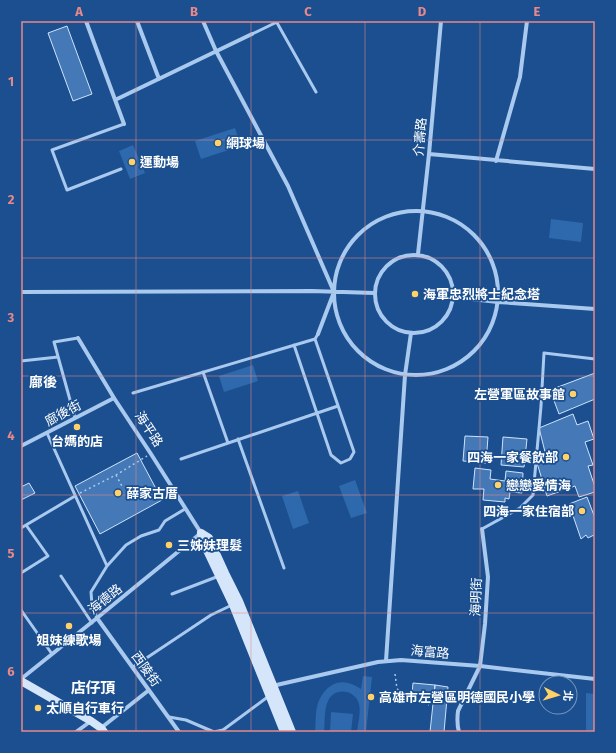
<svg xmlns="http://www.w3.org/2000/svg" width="616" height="753" viewBox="0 0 616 753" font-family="'Fira Sans','Noto Sans TC',sans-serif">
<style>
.green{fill:#2e69ad}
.building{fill:#4478b7;stroke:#cfe3fa}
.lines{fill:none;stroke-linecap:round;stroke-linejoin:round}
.path{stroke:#a9c9ee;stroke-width:1.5;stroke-dasharray:2 3;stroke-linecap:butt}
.lane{stroke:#a9c9ee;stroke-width:3}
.street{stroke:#a9c9ee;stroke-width:4}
.secondary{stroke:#d6e6fa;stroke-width:8}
.grid{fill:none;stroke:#e88989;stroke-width:1;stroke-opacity:0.55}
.poi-dot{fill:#ffd166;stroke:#1b4f8f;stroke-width:1.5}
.labels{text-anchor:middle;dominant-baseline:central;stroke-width:3.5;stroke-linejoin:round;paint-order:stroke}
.street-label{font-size:13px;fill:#fff;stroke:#1b4f8f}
.poi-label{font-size:13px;font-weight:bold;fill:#fff;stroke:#1b4f8f;text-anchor:start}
.neighbourhood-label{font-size:14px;font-weight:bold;fill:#fff;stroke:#1b4f8f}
.quarter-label{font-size:15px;font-weight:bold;fill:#fff;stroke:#1b4f8f}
.neatline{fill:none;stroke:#e88989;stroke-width:1.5}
.grid-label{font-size:13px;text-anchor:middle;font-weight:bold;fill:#e88989}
</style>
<rect width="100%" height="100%" fill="#1b4f8f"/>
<path class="green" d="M235,128L241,146L201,159L195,141Z
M133,145L145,173L130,179L119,151Z
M551,219L583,223L581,242L549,238Z
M253,365L258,381L224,392L219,376Z
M355,480L367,513L351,518L339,486Z
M298,491L309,523L293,529L282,496Z
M363,676L372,677L366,732H357C358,723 361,712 359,704C355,689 334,687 328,701C324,709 325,723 324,732H315C316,723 315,712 318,703C319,699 322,695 324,692C335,679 348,680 361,689Z
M586,693L595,694V732H586Z
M331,712L353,714L351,732H330Z"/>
<path class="building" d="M67,26L92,94L73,101L48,33Z
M595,373V399L559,414L550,390Z
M573,414L577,425L588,421L594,439L585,442L593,465L588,466L595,487V492L579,497L575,486L547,496L537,463L545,452L539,428Z
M465,436L488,437L486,463L463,461Z
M503,437L527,439L524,467L501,465Z
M137,453L162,500L100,534L75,486Z
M475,468L491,470L490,479L505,481L506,471L523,473L522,493L510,492L509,499L505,498V502L483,500L484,489H473Z
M29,483L35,493L21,500V487Z
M587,497L595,518V539L594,535L588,538L586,535L581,539L569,504Z
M413,683L435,685L434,696L412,694Z
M435,685L448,687L444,732H430Z"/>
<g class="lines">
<path class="path" d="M116,475L123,488
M80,493L116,475L147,456
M395,674L397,689L429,705"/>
<path class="lane" d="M276,21L316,92
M252,34L277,22
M121,169L67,190L52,150L124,124
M294,345L331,455L341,463L350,459L354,452L315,339L318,334
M21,361L58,357
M203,372L228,443
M133,393L315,339
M75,418L54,342L78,338
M47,433L107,566
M238,439L284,568
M181,459L338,406
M21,528L75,496
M482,529L520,508L533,495L541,406L544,353L595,359
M21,573L48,556L26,525
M61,576L92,623
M172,594L219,576
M21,610L52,654
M97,618L92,605L91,592L107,566L126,545L141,536L159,530L165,521L185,509
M133,667L211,615L232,605
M169,717L186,720L214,732L223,730L269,696"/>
<path class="street" d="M86,21L124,124
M137,21L159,79
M203,21L216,51L288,186L334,292L318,334
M115,100L252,34
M429,154L595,169
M496,161L520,77L527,21
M334 293a82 82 0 1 1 164 0a82 82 0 1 1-164 0Z
M418,254L429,154L441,21
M375 294a39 39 0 1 1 78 0a39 39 0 1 1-78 0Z
M21,292L312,291L374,293
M453,297L498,302L595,309
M21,446L114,398
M97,618L179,732
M386,661L405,375L411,333
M21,679L97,618L201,533L151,454L114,398L78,338
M272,686L378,662L401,660L480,666L595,679
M101,728L149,690
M76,732L91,721
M459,732C457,725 457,719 458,711L480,666L485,624L488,577L482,529"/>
<path class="secondary" d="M201,533L209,538L225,573L239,601L292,732
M201,533L203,542L233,605L284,732
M21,681L91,721L101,728L104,732"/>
</g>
<path class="grid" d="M136,21V732M251,21V732M365,21V732M480,21V732M21,140H595M21,258H595M21,376H595M21,495H595M21,613H595"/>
<g class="poi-dot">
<circle cx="218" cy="143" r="4"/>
<circle cx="132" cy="162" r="4"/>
<circle cx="415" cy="294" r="4"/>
<circle cx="573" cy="394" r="4"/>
<circle cx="77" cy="427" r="4"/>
<circle cx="566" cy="457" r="4"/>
<circle cx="498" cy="485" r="4"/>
<circle cx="118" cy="493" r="4"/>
<circle cx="582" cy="511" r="4"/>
<circle cx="169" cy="545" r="4"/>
<circle cx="69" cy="626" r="4"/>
<circle cx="371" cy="697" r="4"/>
<circle cx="38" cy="708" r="4"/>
</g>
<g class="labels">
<g class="street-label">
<text transform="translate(420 137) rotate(-85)">介壽路</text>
<text transform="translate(63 413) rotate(-28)">廍後街</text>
<text transform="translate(149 429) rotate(57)">海平路</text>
<text transform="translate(476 597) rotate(-88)">海明街</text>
<text transform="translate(105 599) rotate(-39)">海德路</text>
<text transform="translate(430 652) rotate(5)">海富路</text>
<text transform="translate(146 669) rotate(54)">西陵街</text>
</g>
<g class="poi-label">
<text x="226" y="143">網球場</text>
<text x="140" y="162">運動場</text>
<text x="423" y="294">海軍忠烈將士紀念塔</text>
<text x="565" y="394" text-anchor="end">左營軍區故事館</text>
<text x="77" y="441" text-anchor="middle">台媽的店</text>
<text x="558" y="457" text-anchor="end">四海一家餐飲部</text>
<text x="506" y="485">戀戀愛情海</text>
<text x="126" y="493">薛家古厝</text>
<text x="574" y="511" text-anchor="end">四海一家住宿部</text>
<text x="177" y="545">三姊妹理髮</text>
<text x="69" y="640" text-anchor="middle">姐妹練歌場</text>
<text x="379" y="697">高雄市左營區明德國民小學</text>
<text x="46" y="708">太順自行車行</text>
</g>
<g class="neighbourhood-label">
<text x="43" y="382">廍後</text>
</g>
<g class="quarter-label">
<text x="93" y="688">店仔頂</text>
</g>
</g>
<rect width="616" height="753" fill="none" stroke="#1b4f8f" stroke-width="44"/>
<g transform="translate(558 695) rotate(95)"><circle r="19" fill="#1b4f8f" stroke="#7695bc"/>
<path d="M0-3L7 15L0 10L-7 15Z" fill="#ffd166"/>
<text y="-6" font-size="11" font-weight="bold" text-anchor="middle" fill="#ffffff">北</text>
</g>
<rect x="22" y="22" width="572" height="709" class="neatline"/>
<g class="grid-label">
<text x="79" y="16">A</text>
<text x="194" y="16">B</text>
<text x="308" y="16">C</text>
<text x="422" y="16">D</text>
<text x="537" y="16">E</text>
<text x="11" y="86">1</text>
<text x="11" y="204">2</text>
<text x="11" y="322">3</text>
<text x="11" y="440">4</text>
<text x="11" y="558">5</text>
<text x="11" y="676">6</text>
</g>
</svg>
